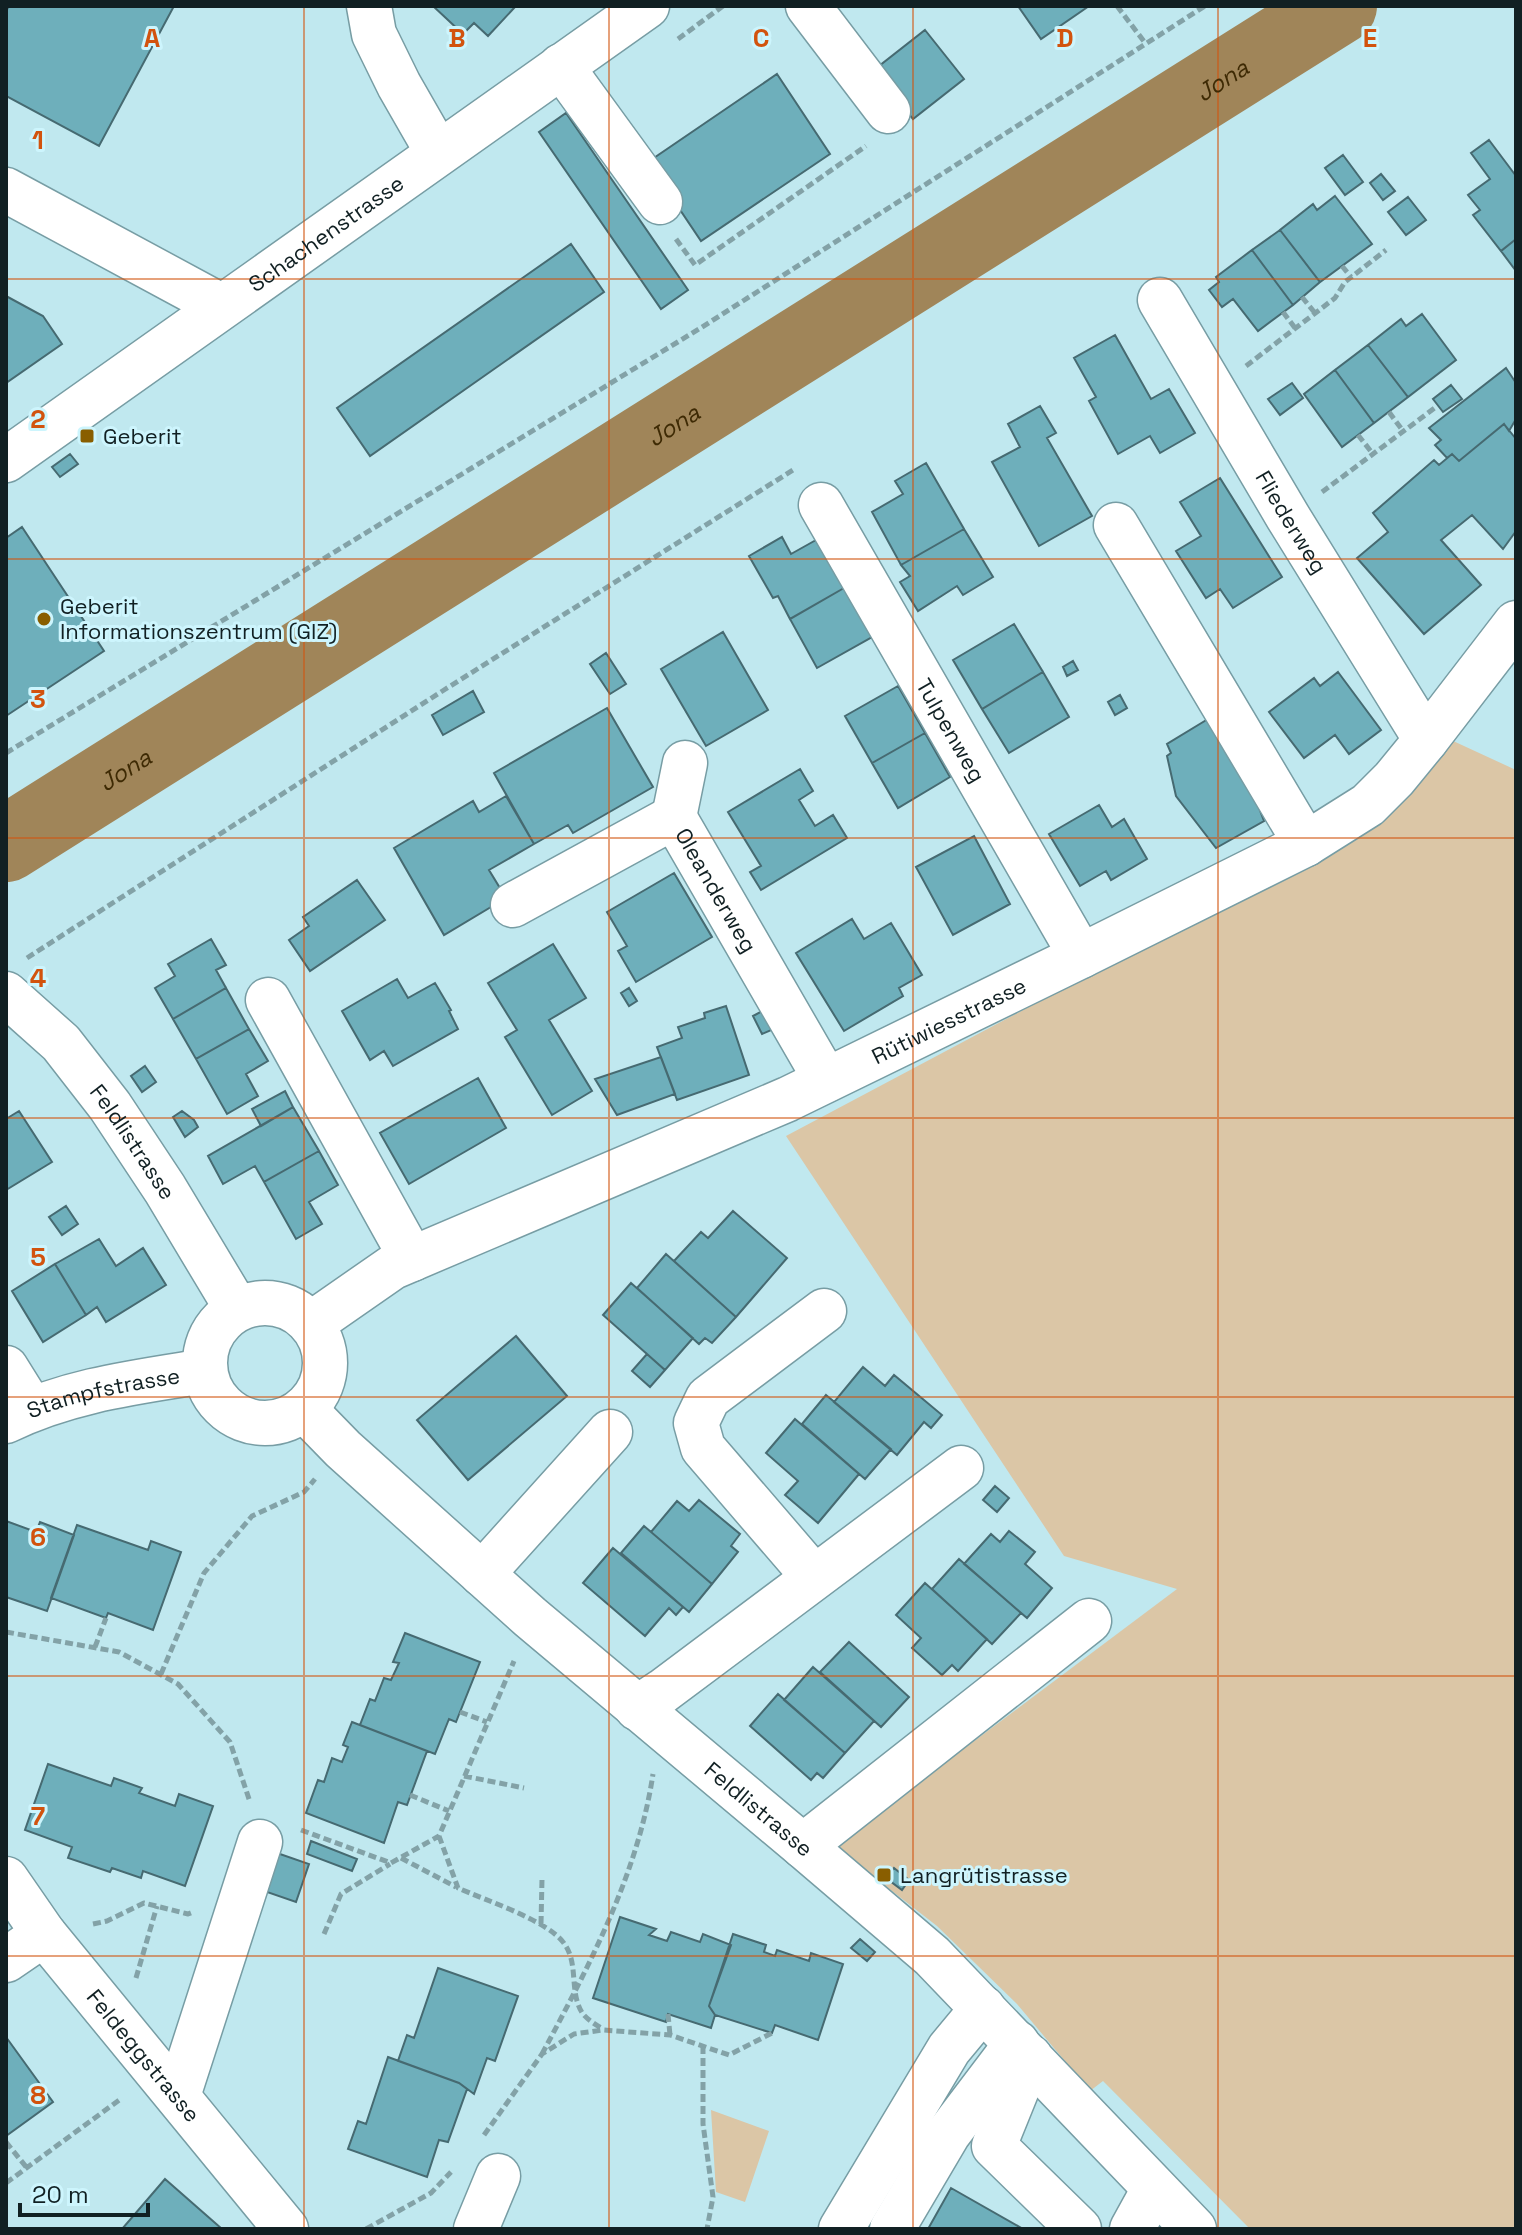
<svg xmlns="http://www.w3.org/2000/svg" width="1522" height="2235" viewBox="0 0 1522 2235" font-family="'Space Grotesk',sans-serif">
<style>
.green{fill:#dbc6a6}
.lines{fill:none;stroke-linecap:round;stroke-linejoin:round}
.river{stroke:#a08559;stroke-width:76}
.building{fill:#6eafbb;stroke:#466a71;stroke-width:2}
.minor-casing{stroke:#779da4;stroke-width:47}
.path{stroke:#83a2a7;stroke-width:5;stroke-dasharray:8 4;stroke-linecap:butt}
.minor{stroke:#fff;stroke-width:44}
.grid{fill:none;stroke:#d2530e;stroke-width:2;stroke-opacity:0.55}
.poi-dot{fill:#895e00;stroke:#cdf5fd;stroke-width:3}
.labels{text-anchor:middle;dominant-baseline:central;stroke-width:6;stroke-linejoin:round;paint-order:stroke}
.street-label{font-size:22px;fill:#112023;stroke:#cdf5fd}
.poi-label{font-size:22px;fill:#112023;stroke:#cdf5fd;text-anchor:start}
.water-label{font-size:24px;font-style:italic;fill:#3e2a04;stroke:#cdf5fd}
.grid-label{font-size:26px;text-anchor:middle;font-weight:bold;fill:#d2530e;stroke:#cdf5fd;stroke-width:6;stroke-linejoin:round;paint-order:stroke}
</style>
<rect width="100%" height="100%" fill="#c0e8ef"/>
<path class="green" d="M1451,740L1516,770V2229H1250L1103,2081L1090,2091L1017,2004L937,1926L834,1846L1177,1589L1064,1556L786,1136L1360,831Z
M711,2110L769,2131L745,2202L716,2192Z"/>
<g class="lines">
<path class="river" id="s1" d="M6,844L1339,6"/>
</g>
<path class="building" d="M9,6H174L99,146L6,96V11Z
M433,6H514L515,7L488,36L474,23L463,34Z
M1018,6H1089L1041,39Z
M925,30L964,79L913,119L874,70Z
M777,74L830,154L701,241L648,162Z
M566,113L688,290L661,309L539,132Z
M1489,140L1516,176V239L1501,251L1473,215L1480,210L1468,195L1490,179L1471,153Z
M1343,155L1363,182L1345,195L1325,168Z
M1381,174L1395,191L1383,200L1370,183Z
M1335,196L1372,244L1320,282L1280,230L1313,204L1317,210Z
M1408,197L1426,220L1406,235L1388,212Z
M1280,230L1320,282L1293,305L1252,250Z
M1516,239V271L1501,251Z
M571,244L604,292L370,456L337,408Z
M1252,250L1293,305L1258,331L1233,299L1222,307L1209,290L1219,282L1216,277Z
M6,296L43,316L62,344L6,383Z
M1422,314L1456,360L1408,397L1368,345L1401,319L1406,326Z
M1115,335L1151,399L1169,389L1195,433L1160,453L1150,436L1118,454L1089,401L1096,397L1074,358Z
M1368,345L1408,397L1374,423L1335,370Z
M1506,368L1516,383V419L1509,431L1504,424L1459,461L1452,454L1447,458L1435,445L1441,440L1429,428Z
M1335,370L1374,423L1342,447L1304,394Z
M1292,383L1303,398L1280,415L1268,399Z
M1451,385L1462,399L1443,412L1433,399Z
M1040,406L1056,433L1047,438L1092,516L1039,546L992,462L1020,447L1008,424Z
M1504,424L1516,439V531L1503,549L1472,515L1441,540L1481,585L1424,634L1357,558L1388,532L1373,513L1434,460L1439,465L1452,454L1459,461Z
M70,454L78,464L60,477L52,467Z
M926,463L964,529L901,565L872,512L903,494L895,481Z
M1220,478L1282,577L1233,608L1220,589L1206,598L1176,551L1201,536L1180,502Z
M22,527L104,651L6,716V538Z
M964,529L993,577L963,595L957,586L918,611L900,582L910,576L901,565Z
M782,537L791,554L816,540L844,588L790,619L778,596L773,598L749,556Z
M844,588L872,637L817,668L790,619Z
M1014,624L1043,672L982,709L953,660Z
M723,632L768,710L706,746L661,669Z
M606,653L626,684L610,694L590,664Z
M1073,661L1078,670L1067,676L1063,667Z
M1043,672L1069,717L1009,753L982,709Z
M1338,672L1381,730L1349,754L1335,735L1304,758L1269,712L1314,678L1320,686Z
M898,686L925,733L872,763L845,716Z
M473,691L484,712L443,735L432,715Z
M1120,695L1127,708L1115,715L1108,702Z
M607,708L653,787L573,833L568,825L534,844L494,773Z
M1208,719L1245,771L1264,821L1216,848L1176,796L1167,756L1171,753L1167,744Z
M925,733L950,777L898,808L872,763Z
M800,769L813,791L799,800L815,826L833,815L847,838L761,890L750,872L761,866L728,812Z
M506,796L534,844L489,870L506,898L444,935L394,848L473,801L479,812Z
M1099,805L1112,827L1124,819L1147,859L1111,880L1106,871L1080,886L1049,834Z
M974,836L1010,904L953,935L916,867Z
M674,873L712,937L636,982L618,951L627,946L607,912Z
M357,880L385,920L310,971L289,940L309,926L303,917Z
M852,919L864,939L891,923L922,975L899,988L903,996L844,1031L796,953Z
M211,939L226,965L216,970L226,988L173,1019L155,988L175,976L168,964Z
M553,944L586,998L549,1020L592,1091L552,1115L505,1037L517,1030L488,983Z
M397,979L408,998L435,983L451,1010L449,1011L458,1029L393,1066L384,1051L370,1060L342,1011Z
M226,988L249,1029L196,1059L173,1019Z
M629,988L637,1001L629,1006L621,993Z
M726,1006L749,1075L677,1100L657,1047L682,1038L678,1027L705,1018L704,1013Z
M766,1009L776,1028L762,1034L753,1016Z
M249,1029L268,1061L246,1074L258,1096L227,1114L196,1059Z
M661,1057L675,1094L617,1115L595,1079Z
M145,1066L156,1082L142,1092L131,1076Z
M478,1078L506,1128L409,1184L380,1133Z
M285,1091L293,1107L261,1126L252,1109Z
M293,1107L319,1151L264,1182L255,1166L223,1184L208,1156Z
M19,1111L52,1162L6,1190V1119Z
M182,1111L194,1120L198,1127L185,1137L173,1117Z
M319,1151L338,1185L309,1202L322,1224L296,1239L264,1182Z
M66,1206L78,1224L62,1235L49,1217Z
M733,1211L787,1258L736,1317L674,1261L701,1232L708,1238Z
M99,1239L116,1266L143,1248L166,1285L106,1322L97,1307L86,1315L55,1264Z
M666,1254L736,1317L712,1343L705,1338L699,1344L637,1288Z
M55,1264L86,1315L43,1342L12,1291Z
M631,1283L693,1338L665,1370L603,1315Z
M516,1336L567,1396L468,1480L417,1420Z
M647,1354L665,1370L650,1387L632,1371Z
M863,1367L885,1386L894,1375L942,1415L931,1428L924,1422L897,1455L834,1402Z
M826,1395L891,1449L865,1479L802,1424Z
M795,1419L859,1474L818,1523L785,1495L798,1481L766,1453Z
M995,1486L1009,1498L997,1512L983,1500Z
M699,1500L740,1534L731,1546L738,1552L712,1584L651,1532L677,1501L689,1511Z
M6,1521L36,1532L40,1522L74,1535L47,1611L6,1597Z
M77,1525L148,1550L151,1541L181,1552L153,1630L108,1613L106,1618L51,1598Z
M644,1526L712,1584L689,1612L621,1553Z
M1009,1531L1035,1552L1025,1564L1052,1588L1027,1618L964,1564L991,1534L1000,1542Z
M613,1548L683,1607L676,1615L669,1608L645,1636L583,1583Z
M959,1559L1021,1613L992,1644L932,1589Z
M925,1583L987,1639L958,1671L952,1665L942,1675L912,1648L921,1638L896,1615Z
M405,1633L480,1662L456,1722L449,1719L435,1754L360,1725L370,1699L375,1701L384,1678L391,1680L399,1663L393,1662Z
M849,1642L909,1697L881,1727L820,1672Z
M813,1667L874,1721L845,1753L784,1700Z
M778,1694L845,1753L823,1778L817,1773L811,1780L750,1726Z
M352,1722L427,1751L407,1805L398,1802L384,1843L306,1813L318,1780L324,1782L332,1758L342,1762L348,1747L343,1745Z
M48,1764L111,1786L114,1778L142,1788L139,1793L175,1806L179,1794L213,1806L185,1886L143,1871L141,1878L112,1868L110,1872L68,1858L72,1847L25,1830Z
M311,1841L357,1859L352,1871L307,1854Z
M277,1853L309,1864L296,1902L264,1891Z
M894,1868L909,1880L902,1890L886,1878Z
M620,1917L656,1929L649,1935L667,1941L671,1932L700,1942L703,1934L731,1945L709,2006L715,2015L711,2028L668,2014L666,2022L593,1998Z
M733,1934L766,1945L764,1952L775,1956L777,1950L809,1961L811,1953L843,1964L818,2040L775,2025L772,2033L715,2015L709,2006Z
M860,1939L875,1952L867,1961L851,1948Z
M438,1968L518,1996L495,2061L487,2058L474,2094L459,2083L398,2061L407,2035L414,2038Z
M6,2037L53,2102L6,2136Z
M388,2057L459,2083L467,2089L448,2142L439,2140L427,2177L348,2149L358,2121L366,2124Z
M165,2179L222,2229H122Z
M951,2188L1023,2229H928Z"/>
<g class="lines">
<defs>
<g id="minor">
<path d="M369,6L374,34L399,85L438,153"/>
<path d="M808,6L888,111"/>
<path d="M561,66L660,202"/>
<path d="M6,190L221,306"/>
<path id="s2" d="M1160,300L1288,517L1426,740"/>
<path id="s3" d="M6,460L647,6"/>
<path id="s4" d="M821,505L1081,956"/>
<path d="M1116,525L1306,844"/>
<path d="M674,817L685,763"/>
<path id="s5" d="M513,905L674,817L826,1080"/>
<path id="s6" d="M6,994L61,1043L110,1106L165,1189L237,1309"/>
<path d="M268,1000L412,1259"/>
<circle cx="265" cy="1363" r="60"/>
<path id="s7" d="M311,1324L393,1267L788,1099L1081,956L1306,844L1368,805L1394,779L1426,740L1516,623"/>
<path d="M6,1368L31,1408"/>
<path id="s8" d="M304,1409L343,1449L530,1617L803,1846L932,1956L1194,2229"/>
<path id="s9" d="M6,1421C69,1390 137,1382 205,1371"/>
<path d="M482,1574L610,1432"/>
<path d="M814,1577L703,1448L696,1423L708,1398L824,1311"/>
<path d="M637,1708L663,1691L961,1468"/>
<path d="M803,1846L1089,1621"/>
<path id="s10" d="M6,1879L44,1934L286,2229"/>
<path d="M6,1960L44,1934"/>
<path d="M1030,2057L994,2146L1079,2229"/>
<path d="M178,2096L260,1842"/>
<path d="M476,2229L498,2176"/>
<path d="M841,2229L949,2049L983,2008"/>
<path d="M892,2229L948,2134L1017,2043"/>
<path d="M1132,2229L1154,2189"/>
</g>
</defs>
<use href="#minor" class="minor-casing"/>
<path class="path" d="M1117,6L1146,44
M678,39L723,6
M676,239L695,265L866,146
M1342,266L1351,277
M1302,297L1315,313
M1283,312L1295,328
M1246,366L1335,298L1345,282L1386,250
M1389,412L1403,431
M1358,435L1373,454
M1322,492L1436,407
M6,753L699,329L1205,6
M27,958L444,690L793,470
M6,1632L119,1652L178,1684L230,1742L250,1802
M95,1647L106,1618
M161,1674L204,1573L252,1516L304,1492L315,1479
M460,1712L487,1722
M464,1776L524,1788
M410,1795L449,1811
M301,1830L391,1863L439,1836L514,1661
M439,1836L458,1888C485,1900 546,1920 563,1942C580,1963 568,1992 583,2014C588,2020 596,2025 603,2029
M401,1858L456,1887
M93,1924L107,1921L144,1903L188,1914L193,1912
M541,1924L542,1879
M324,1934L341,1894L390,1864
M136,1978L157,1906
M668,2014L670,2035
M703,2046V2124L713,2197L707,2229
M542,2054C589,1966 638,1874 653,1774
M484,2135L542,2054L574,2034L603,2030L670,2035L729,2055L772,2033
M6,2142L27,2168
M6,2183L122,2098
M366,2229L431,2193L451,2172"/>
<use href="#minor" class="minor"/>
</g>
<path class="grid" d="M304,6V2229M609,6V2229M913,6V2229M1218,6V2229M6,279H1516M6,559H1516M6,838H1516M6,1118H1516M6,1397H1516M6,1676H1516M6,1956H1516"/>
<g class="poi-dot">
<rect x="79" y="428" width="16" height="16" rx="4"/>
<circle cx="44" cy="619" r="8"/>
<rect x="876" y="1867" width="16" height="16" rx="4"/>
</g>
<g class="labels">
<g class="street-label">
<text stroke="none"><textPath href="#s3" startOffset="392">Schachenstrasse</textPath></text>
<text stroke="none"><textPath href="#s2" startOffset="258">Fliederweg</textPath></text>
<text stroke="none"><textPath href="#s4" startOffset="260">Tulpenweg</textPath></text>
<text stroke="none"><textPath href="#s5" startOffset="268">Oleanderweg</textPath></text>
<text stroke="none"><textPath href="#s7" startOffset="708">Rütiwiesstrasse</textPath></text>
<text stroke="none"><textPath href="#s6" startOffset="196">Feldlistrasse</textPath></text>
<text stroke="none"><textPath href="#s9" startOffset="102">Stampfstrasse</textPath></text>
<text stroke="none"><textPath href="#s8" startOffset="606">Feldlistrasse</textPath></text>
<text stroke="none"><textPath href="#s10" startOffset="224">Feldeggstrasse</textPath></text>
</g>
<g class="poi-label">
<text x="103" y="436">Geberit</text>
<text x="60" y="606">Geberit<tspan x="60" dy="25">Informationszentrum (GIZ)</tspan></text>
<text x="900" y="1875">Langrütistrasse</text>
</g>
<g class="water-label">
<text stroke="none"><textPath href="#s1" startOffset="1436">Jona</textPath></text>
<text stroke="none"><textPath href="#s1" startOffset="788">Jona</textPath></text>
<text stroke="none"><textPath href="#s1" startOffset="140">Jona</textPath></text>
</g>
</g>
<g class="grid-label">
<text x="152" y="47">A</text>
<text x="457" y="47">B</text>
<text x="761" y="47">C</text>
<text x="1065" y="47">D</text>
<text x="1370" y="47">E</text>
<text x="38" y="149">1</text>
<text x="38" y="428">2</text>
<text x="38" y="708">3</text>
<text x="38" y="987">4</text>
<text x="38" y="1266">5</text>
<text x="38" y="1546">6</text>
<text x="38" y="1825">7</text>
<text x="38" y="2104">8</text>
</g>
<rect width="1522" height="2235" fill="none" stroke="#112023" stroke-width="16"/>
<path d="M20 2203v12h128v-12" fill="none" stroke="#112023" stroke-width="4"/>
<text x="32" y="2203" font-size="24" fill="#112023" stroke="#cdf5fd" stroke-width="6" paint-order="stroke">20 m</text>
</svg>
